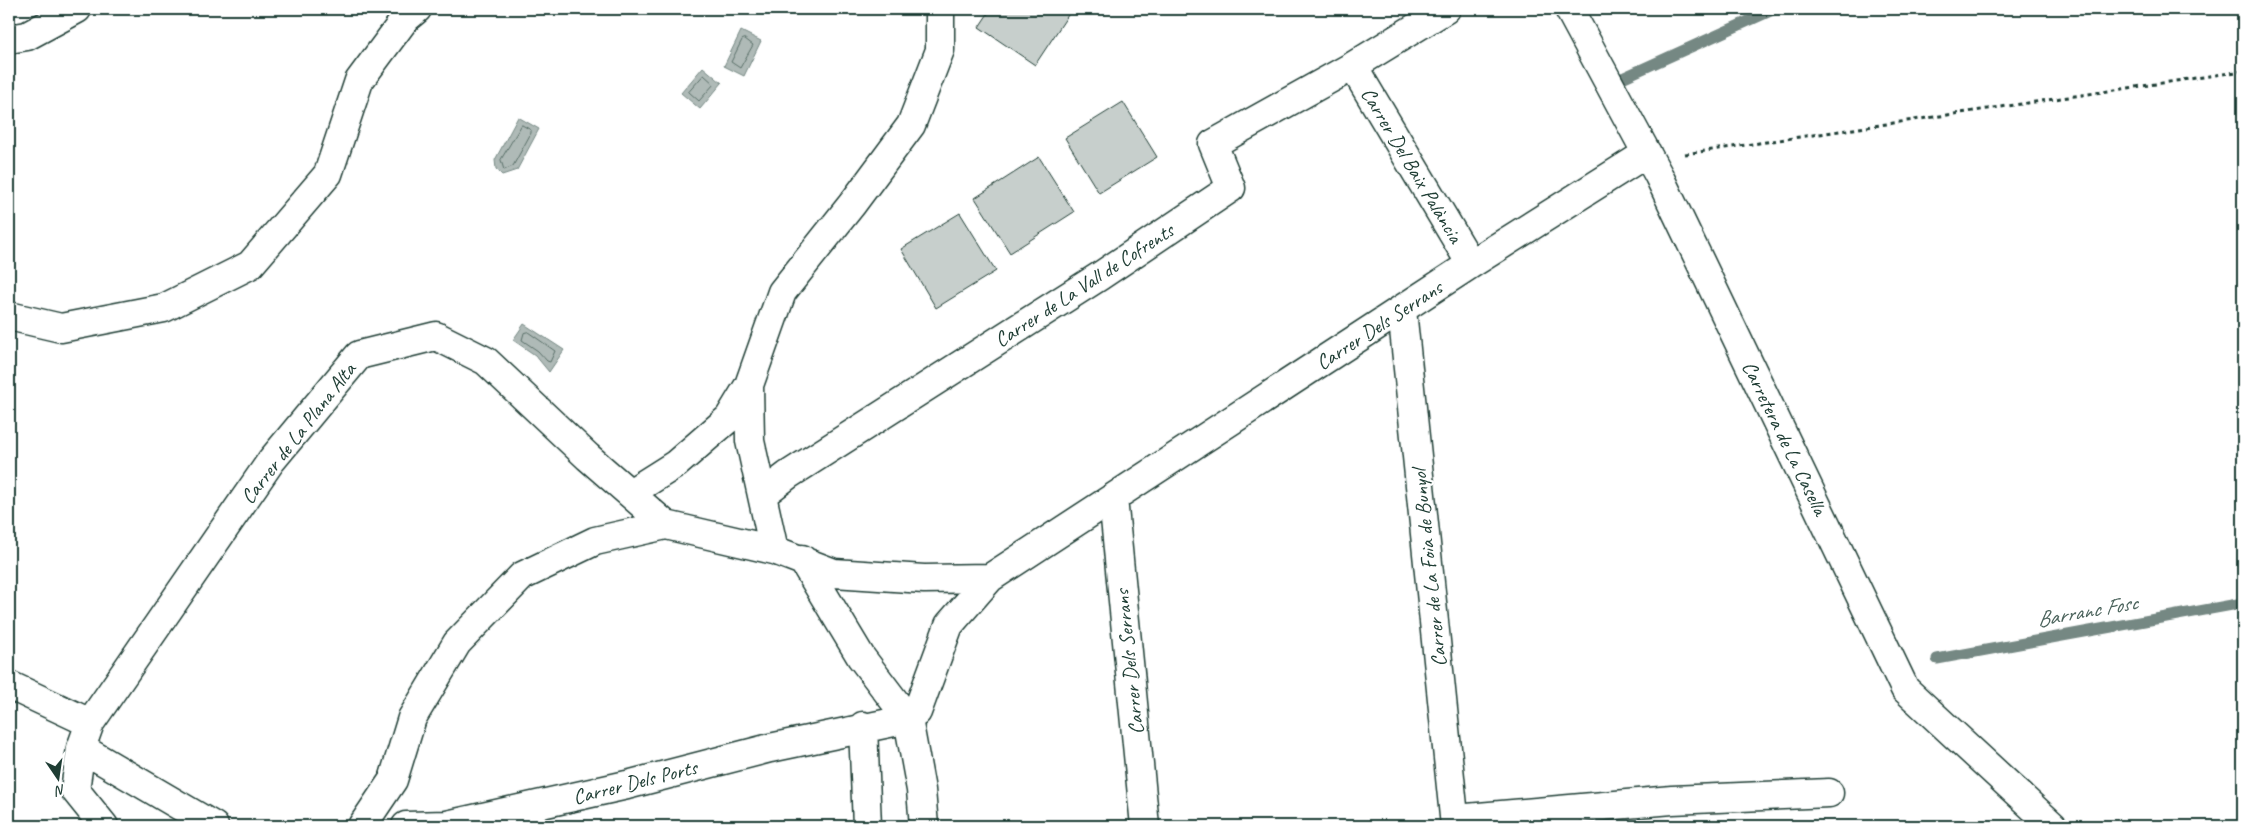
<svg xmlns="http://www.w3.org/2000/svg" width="2252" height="835" viewBox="0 0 2252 835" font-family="Caveat,sans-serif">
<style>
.water{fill:#afbab7;stroke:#758883}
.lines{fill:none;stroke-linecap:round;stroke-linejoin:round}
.shore{stroke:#596f68;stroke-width:1}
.stream{stroke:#758883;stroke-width:11}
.building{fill:#c7cfcc;stroke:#1f3d34}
.street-casing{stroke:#1f3d34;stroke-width:31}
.path{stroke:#1f3d34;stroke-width:3;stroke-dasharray:4 4;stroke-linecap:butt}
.street{stroke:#fff;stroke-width:28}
.labels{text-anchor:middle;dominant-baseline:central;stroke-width:4.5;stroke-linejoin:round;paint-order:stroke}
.street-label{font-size:21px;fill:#1f3d34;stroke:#fff}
.water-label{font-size:22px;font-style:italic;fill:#4a625b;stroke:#fff}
</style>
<rect width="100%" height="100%" fill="#fff"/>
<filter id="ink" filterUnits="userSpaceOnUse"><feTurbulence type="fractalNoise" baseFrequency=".02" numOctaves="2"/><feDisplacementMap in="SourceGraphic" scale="10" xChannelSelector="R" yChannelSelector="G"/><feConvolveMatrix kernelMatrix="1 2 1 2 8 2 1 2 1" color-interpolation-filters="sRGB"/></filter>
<g filter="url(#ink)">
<path class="water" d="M741,31L761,41L744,76L724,66Z
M703,67L722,83L700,109L681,93Z
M518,117L539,129L517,170L502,175L496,169L495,160Z
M524,324L564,350L549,372L535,355L513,340Z"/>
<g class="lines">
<path class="shore" d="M745,39L753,45L740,68L731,62L742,40Z
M704,75L714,84L699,101L689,92Z
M522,125L531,130V133L513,166L504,170L501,160Z
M528,332L555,351L550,362L547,361L538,351L522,340L524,333Z"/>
<path class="stream" d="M1609,84L1775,9
M1937,659L2243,603"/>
</g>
<path class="building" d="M991,9H1072L1035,65L979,27Z
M1123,102L1157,157L1099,193L1065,138Z
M1039,157L1074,212L1010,253L975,198Z
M960,213L996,271L936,308L901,249Z"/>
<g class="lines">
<defs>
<path id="street" d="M1569,9L1659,176L1905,689L2053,826
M9,39L27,36L77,9
M1353,66L1471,264
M1402,310L1455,826
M9,316L61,328L164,308L250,265L328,174L359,81L405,19L417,9
M749,385L750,441L774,550
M630,493L676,464L729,418L749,385L782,292L853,203L911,125L940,50V9
M762,495L788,475L1100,276L1231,188L1213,144L1353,66L1446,9
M1113,498L1145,826
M802,559L861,657L908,719L917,712L949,625L990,578
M9,685L90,723
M863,726L867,826
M81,748L214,826
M1455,819L1672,800L1829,793
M104,826L75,790L81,748L90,723L271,461L359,355L436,336L486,361L588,457L666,525
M362,826L393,780L412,718L457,643L522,576L595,541L666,525L774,550L834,573L924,579L990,578L1471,264L1647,153
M406,826L447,825L627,785L770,748L908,719L921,790L924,826"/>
</defs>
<use href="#street" class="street-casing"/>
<path class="path" d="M1685,154L2243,71"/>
<use href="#street" class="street"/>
</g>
</g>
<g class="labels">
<g class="street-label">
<text transform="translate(1412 165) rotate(59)">Carrer Del Baix Palància</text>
<text transform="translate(1084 285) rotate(-33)">Carrer de La Vall de Cofrents</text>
<text transform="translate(1379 325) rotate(-33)">Carrer Dels Serrans</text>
<text transform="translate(298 433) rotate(-52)">Carrer de La Plana Alta</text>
<text transform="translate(1785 438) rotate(64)">Carretera de La Casella</text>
<text transform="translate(1429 568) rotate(-96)">Carrer de La Foia de Bunyol</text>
<text transform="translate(1129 662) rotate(-96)">Carrer Dels Serrans</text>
<text transform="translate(635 782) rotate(-14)">Carrer Dels Ports</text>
</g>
<g class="water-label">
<text transform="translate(2087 611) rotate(-10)">Barranc Fosc</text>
</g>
</g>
<rect width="2252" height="835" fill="none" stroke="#fff" stroke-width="30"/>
<rect x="15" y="15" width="2222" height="805" fill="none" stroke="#1f3d34" stroke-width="2" filter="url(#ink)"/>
<g transform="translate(58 778) rotate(167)" stroke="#ffffff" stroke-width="4" paint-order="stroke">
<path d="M0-4L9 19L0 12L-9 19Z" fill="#1f3d34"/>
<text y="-8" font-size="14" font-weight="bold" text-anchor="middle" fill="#1f3d34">N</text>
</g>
</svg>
